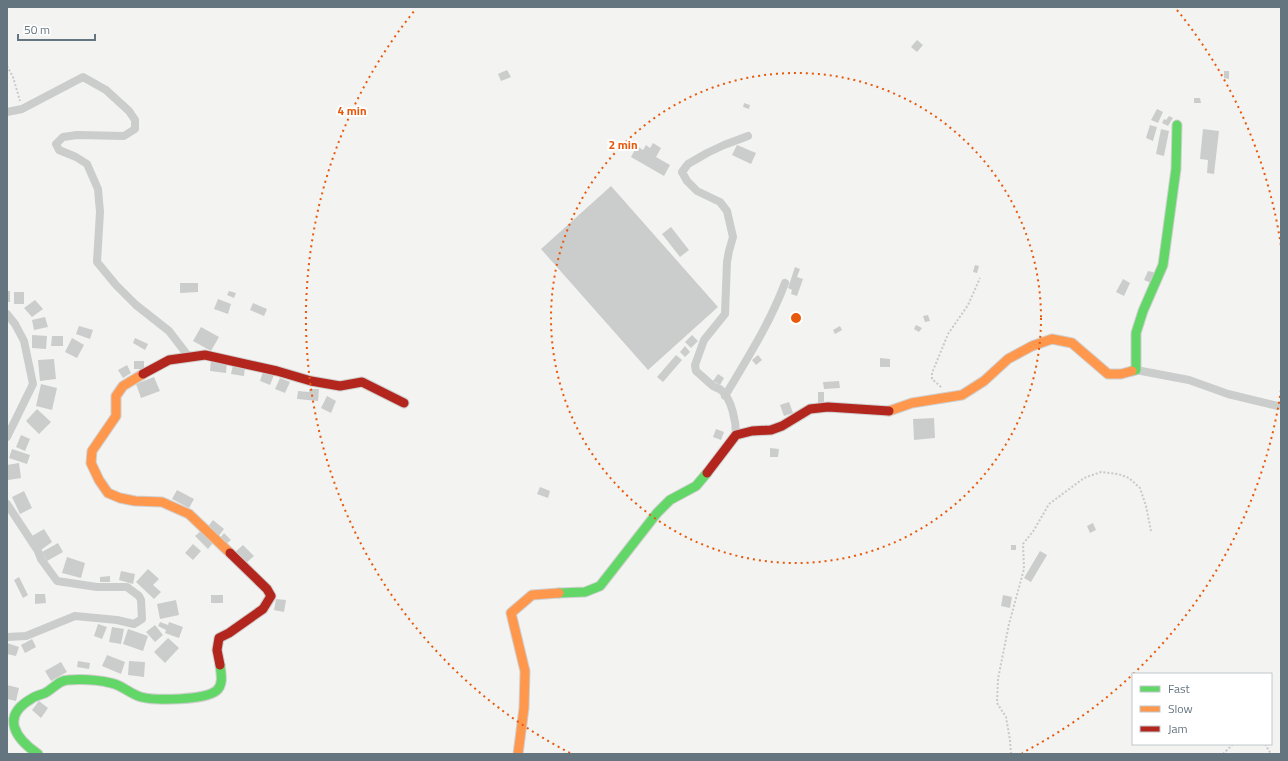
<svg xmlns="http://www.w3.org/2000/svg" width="1288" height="761" viewBox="0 0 1288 761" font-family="'Titillium Web',sans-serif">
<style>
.building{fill:#cbcccc}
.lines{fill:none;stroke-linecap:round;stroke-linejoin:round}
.fast-casing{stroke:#cfcfcf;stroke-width:11}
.slow-casing{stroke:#cfcfcf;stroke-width:11}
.jam-casing{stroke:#cfcfcf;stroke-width:11}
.path{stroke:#c8c9c9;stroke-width:2;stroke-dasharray:2 2;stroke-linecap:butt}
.street{stroke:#cbcccc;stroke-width:8}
.fast{stroke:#63d668;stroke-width:9}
.slow{stroke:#ff974d;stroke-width:9}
.jam{stroke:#b3261e;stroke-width:9}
.ring{fill:none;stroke:#e8590c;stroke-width:2;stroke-dasharray:2 4}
.centre{fill:#e8590c;stroke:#fff;stroke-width:2}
.ring-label{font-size:12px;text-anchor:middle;font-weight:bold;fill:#e8590c;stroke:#fff;stroke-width:4;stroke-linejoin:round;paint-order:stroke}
</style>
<rect width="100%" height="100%" fill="#f3f3f1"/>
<path class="building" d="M917,40L923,45L917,52L911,47Z
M507,70L511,77L501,81L498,74Z
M1224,71H1229V79L1224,78Z
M1194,98H1200L1201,103H1194Z
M744,103L750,105L749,109L743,107Z
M1157,109L1163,112L1158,123L1151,120Z
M1169,116L1173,118L1168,126L1162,123L1164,119L1166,120Z
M1150,125L1157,127L1153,141L1146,138Z
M1161,129L1169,131L1164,156L1156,154Z
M1203,129L1219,131L1214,174L1207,173L1208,160L1200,159Z
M653,143L661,148L656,157L670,165L664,176L631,157L637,146L643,150L646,145L650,148Z
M737,145L756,153L751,164L732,155Z
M611,186L718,307L648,370L541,249Z
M671,227L689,250L680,257L662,234Z
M975,265L979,266L977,273L973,272Z
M795,267L800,269L797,277L803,279L797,296L791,294L792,290L788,288Z
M1148,271L1157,273L1151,283L1144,280Z
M1123,279L1130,283L1124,296L1116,292Z
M180,283H198V292L180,293Z
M7,291H10V302H7Z
M229,291L236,293L234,298L227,295Z
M14,292H24V304H14Z
M218,299L231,304L228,314L214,309Z
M35,300L43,309L32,317L24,308Z
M253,303L267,309L264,316L250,310Z
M928,315L930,321L925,322L923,316Z
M45,317L48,327L34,330L32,320Z
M916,325L922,328L919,332L914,329Z
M79,326L93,330L90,339L76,334Z
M840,326L842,330L835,334L833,330Z
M201,327L219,337L211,351L193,341Z
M32,335L47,336L46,349L32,348Z
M692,335L698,341L691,348L685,342Z
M52,336H63V346H51Z
M72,338L84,345L77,358L65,352Z
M135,338L148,344L145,350L133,343Z
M685,346L690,352L685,357L680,352Z
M676,355L682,360L663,382L657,377Z
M758,355L762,360L756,365L752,360Z
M880,358L890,359V367H880Z
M54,359L56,379L40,381L38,360Z
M211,359L227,361L226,373L210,371Z
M134,361H144V369H134Z
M127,365L131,373L123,378L118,370Z
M233,365L245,367L244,376L231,374Z
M263,372L274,375L270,385L260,381Z
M718,374L724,378L720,385L713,381Z
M154,377L160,391L141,398L136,384Z
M280,378L290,382L285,393L275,389Z
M839,381L840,388L824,389L823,382Z
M41,384L57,388L52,410L36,406Z
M309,389H319L318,401L297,399L298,391L309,392Z
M818,392H824V403H818Z
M327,396L336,401L331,413L321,408Z
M789,402L793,413L784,416L780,405Z
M37,409L51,422L39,434L26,421Z
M934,418L935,438L914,440L913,419Z
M716,429L724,432L721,440L713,437Z
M21,435L30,439L25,451L16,447Z
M770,448L779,449L778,457H770Z
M12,449L30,455L27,464L9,458Z
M19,463L21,478L8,480L7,465Z
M540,487L550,491L548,498L537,494Z
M177,490L194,499L189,508L172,499Z
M24,491L32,508L20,514L12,497Z
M213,520L224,529L218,537L207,528Z
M1093,523L1096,530L1090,533L1087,526Z
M44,529L52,542L41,550L32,536Z
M201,531L213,543L208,549L195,536Z
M224,533L231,540L226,544L220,538Z
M58,543L63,552L47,561L42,552Z
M193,544L201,551L193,560L185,553Z
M243,545L254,556L246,563L235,552Z
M1011,545H1016V550H1011Z
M1040,551L1047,555L1031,582L1024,578Z
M67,557L85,563L81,578L62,573Z
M148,569L159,579L153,585L161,592L154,599L136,582Z
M121,571L135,574L133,584L119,580Z
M110,576V582H100V577Z
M19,577L28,595L23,598L14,580Z
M35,594H45L46,603L35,604Z
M211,595H223V603H211Z
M1003,595L1012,597L1010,608L1001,606Z
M276,599L286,600L284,612L274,610Z
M176,600L179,615L160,619L157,604Z
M160,622L168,625L169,622L183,627L179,638L165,633L166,630L158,626Z
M98,624L107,627L102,639L94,636Z
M155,625L163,635L155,642L146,632Z
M112,627L124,629L121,644L109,642Z
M128,629L148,636L143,651L123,644Z
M168,638L179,648L165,663L154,652Z
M32,639L36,647L25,653L21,645Z
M7,643L19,647L16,656L7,654Z
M107,655L125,662L121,674L102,666Z
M78,661L90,663L89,669L77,667Z
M129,661L145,662L144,677L128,675Z
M61,662L67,672L51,681L45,671Z
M7,685L19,688L16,701L7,699Z
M39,701L48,708L41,718L32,710Z"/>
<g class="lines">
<defs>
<path id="fast" d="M1132,371L1136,370V333L1143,311L1163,265L1176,169L1177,125
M559,593L585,592L600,586L657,513L670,500L696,486L707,473
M38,754C16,739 0,717 31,699C35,696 40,695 45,693C53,689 59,680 68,680C82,679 98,680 111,683C122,685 130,694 141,697C156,701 204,700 216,691C224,685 221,673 220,665"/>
<path id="slow" d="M143,374L123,386L116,396V416L92,451L91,463L99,480L108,493L120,498L135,501L162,502L189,514L230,553
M889,411L912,403L962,395L984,381L1008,359L1032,346L1052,339L1072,343L1108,374H1121L1132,371
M518,754L524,708L525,671L511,613L532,595L559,593"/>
<path id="jam" d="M143,374L169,360L205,355L277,371L311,381L340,386L362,382L404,403
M707,473L736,435L752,431L771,430L782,426L810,409L828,407L889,411
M220,665L217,650L219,638L229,633L263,609L271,596L267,589L230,553"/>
</defs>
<use href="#fast" class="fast-casing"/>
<use href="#slow" class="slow-casing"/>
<use href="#jam" class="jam-casing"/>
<path class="path" d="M7,66L13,77L20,101
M941,387L932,379V373L948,334L968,305L980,278
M1265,744L1271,754
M1011,754L1010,740L1006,717L997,703L998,679L1009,624L1024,569L1023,544L1034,530L1049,504L1084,478L1101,472L1118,474L1129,478L1140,488L1146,506L1151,531
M1223,754L1233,744H1236"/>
<path class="street" d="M7,112L22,109L83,77L106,90L129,111L135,120V129L124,136L77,135L63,137L56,144L59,150L76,157L87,164L98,189L100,212L97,262L116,285L136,305L169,331L189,357
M7,314L15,324L24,341L33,384L7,437
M1136,370L1189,380L1228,394L1278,406L1281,405
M725,396C747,359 770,323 785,283
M736,435C736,422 732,399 721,390C719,388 716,388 713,386C707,381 702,376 696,371L695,365L704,340L725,314L727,262L729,251L733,237L727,211L720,202L697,191L687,181L682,172L688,164L707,153L724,145L748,136
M7,504L38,551L41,559L57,581L97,587H127L139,596L141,600L142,619L134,624L117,620L75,616L26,636L7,637"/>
<use href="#fast" class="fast"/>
<use href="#slow" class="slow"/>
<use href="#jam" class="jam"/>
</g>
<g class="ring">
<circle cx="796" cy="318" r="245"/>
<path d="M1281 390A490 490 0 0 1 1022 753M570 753A490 490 0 0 1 415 10M1177 10A490 490 0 0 1 1281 246"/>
</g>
<circle cx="796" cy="318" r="6" class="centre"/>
<g class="ring-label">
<text x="352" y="115">4 min</text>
<text x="623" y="149">2 min</text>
</g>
<rect width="1288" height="761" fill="none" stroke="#647580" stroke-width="16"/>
<rect x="1132" y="673" width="140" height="72" fill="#ffffff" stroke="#c1c8cc"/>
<rect x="1140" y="686" width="20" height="6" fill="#63d668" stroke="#c1c8cc"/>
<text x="1168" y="693" font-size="12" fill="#647580">Fast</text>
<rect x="1140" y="706" width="20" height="6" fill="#ff974d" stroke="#c1c8cc"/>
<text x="1168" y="713" font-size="12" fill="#647580">Slow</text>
<rect x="1140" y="726" width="20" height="6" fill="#b3261e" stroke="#c1c8cc"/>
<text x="1168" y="733" font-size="12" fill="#647580">Jam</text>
<path d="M18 34v6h77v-6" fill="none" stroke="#647580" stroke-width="2"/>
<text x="24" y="34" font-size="12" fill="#647580" stroke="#ffffff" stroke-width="3" paint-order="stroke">50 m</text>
</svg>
